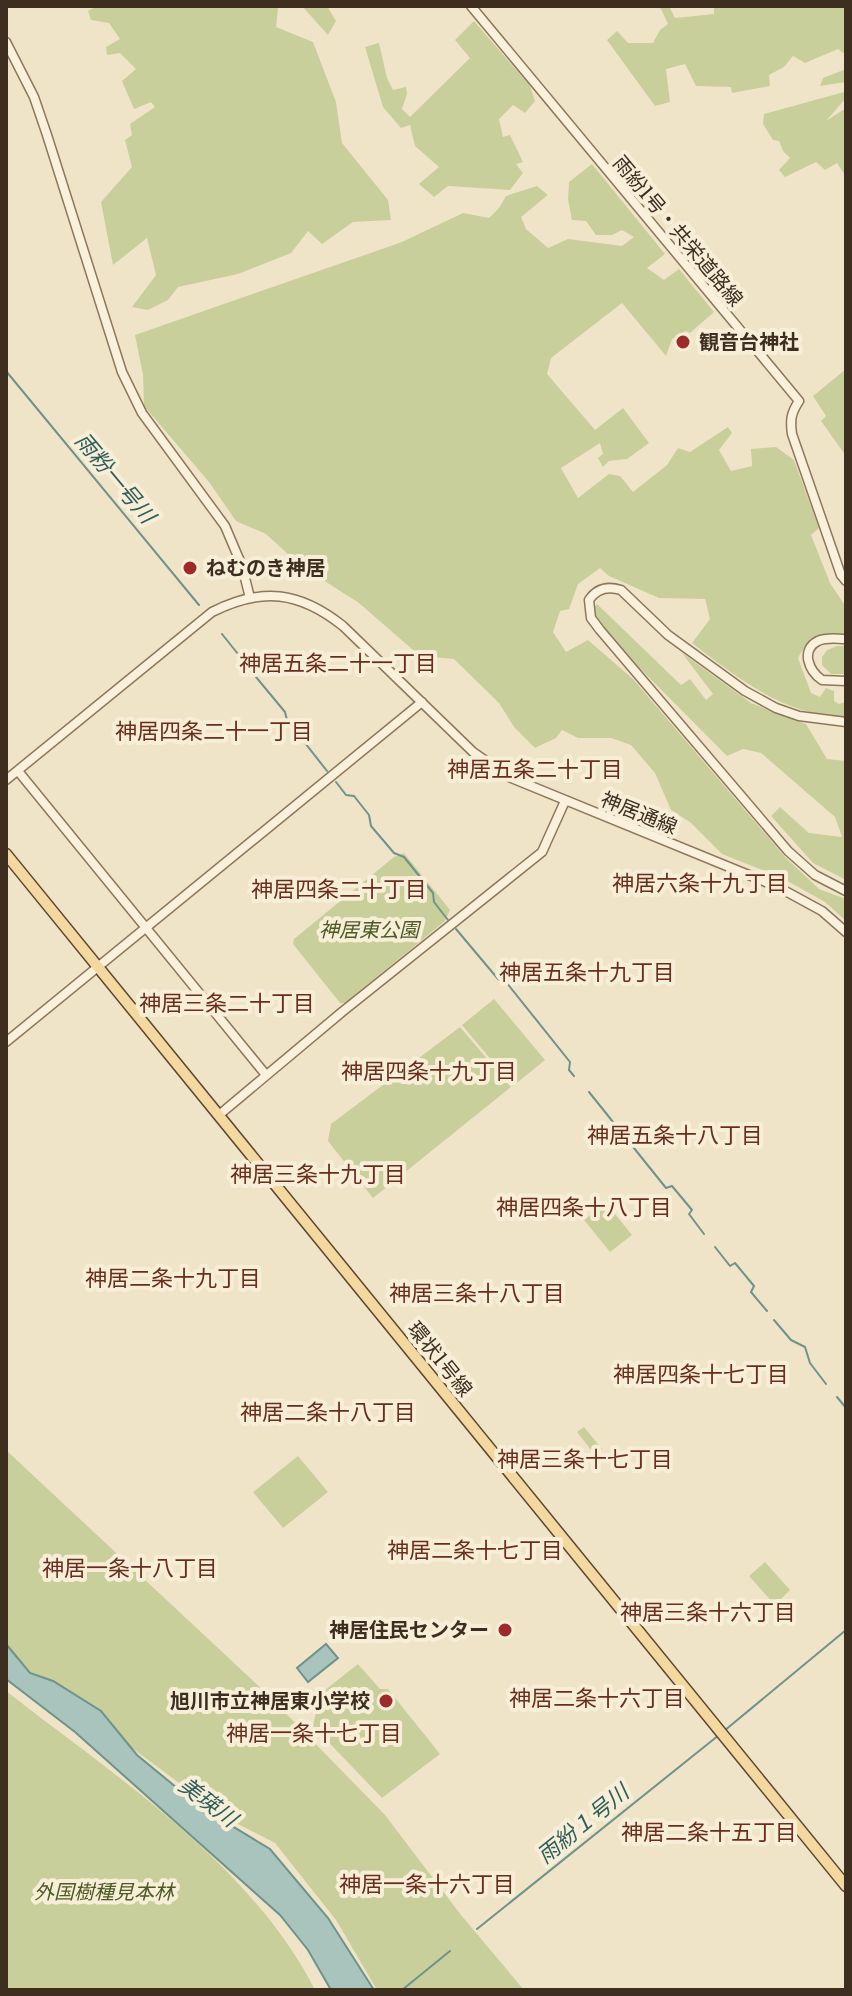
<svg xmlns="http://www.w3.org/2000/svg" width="852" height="1996" viewBox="0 0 852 1996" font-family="'Libre Baskerville','Noto Sans JP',serif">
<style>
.green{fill:#c9cf9b}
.water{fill:#a9c4bc;stroke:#6f938a;stroke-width:2}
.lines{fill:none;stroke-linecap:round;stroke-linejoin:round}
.stream{stroke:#6f938a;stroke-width:2}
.minor-casing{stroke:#8d765c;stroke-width:11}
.major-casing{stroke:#5b4430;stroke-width:13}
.minor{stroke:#faf1dc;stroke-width:8}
.major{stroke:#f3d9a0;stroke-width:10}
.poi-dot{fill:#9e2a2b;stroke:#f7eed8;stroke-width:3}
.labels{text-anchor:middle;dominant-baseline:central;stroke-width:8;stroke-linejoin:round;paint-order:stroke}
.street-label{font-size:20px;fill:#3d2e20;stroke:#f7eed8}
.poi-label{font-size:20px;font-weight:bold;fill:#3d2e20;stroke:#f7eed8;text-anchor:start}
.park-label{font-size:20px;font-style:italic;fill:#4d5a26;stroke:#f7eed8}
.water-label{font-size:22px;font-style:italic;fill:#2f5d5a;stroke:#f7eed8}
.neighbourhood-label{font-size:22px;fill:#6b2e1e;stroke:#f7eed8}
</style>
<rect width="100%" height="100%" fill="#f0e4c8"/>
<path class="green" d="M97,6H282L278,8L276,27L313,42L336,102L342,143L388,200L391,220L353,222L322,244L308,231L291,253L238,274L178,287L168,300L148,310L132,307L156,275L147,238L113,265L101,202L132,167L125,140L132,135L130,124L155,107L151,102L134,109L122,81L136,69L120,53L107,55L106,47L120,39L109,23L91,20L88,11Z
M302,6H327L336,21L328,35Z
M655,6H669L675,18L714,14V6H846V55L838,49L805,63L793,56L784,67L769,75L770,86L732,93L731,87L696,86L685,64L666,69L670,102L655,106L607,40L617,31L628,43H653L660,30L668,24L661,9Z
M474,21L530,86L535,101L525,113L513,105L499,119L503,137L510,135L523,162L516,164L523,173L510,190L448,186L434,197L419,184L439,167L415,146L410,125L401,128L383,107L365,47L379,43L387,78L393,90L406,87L407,94L402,109L410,117L470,58L455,40Z
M846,69V82L820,86L823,78Z
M844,92L846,98L826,121L846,108V177L837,163L825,170L816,162L785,177L779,170L790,158L783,151L779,141L773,140L763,124L764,114Z
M592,164L665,254L647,268L664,280L679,269L714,312L690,333L686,331L672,339L666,356L622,303L551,358L547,374L595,430L623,408L649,443L627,459L609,461L603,467L598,458L603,454L600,443L561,468L578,498L609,474L620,476L633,492L667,465L678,448L690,452L728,427L732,433L719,450L731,471L752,466L751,449L776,447L794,460L819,528L811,535L830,583L846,607V635C819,635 812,634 798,658L811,693L820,697L826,688L834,691V701L839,704L846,702V717C785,716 739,679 692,643L710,619L705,599L659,598L609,576L600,568L578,584L569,609L560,611L553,632L566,652L588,640L633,679L785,857L819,889L846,899V921L825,902L782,878L722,854L690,822L671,810L655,773L631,745L611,738H578L562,730L556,738L535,748L514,727L499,703L454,659L420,656L359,603L301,566L266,534L236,521L209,482L144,406L143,375L135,335L402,242L463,213L489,218L499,208L506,196L537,186L548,195L521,217L526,229L548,248L568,239L622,246L634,237L622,230L612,235H596L586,221L572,220L568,199L569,182Z
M846,369V456L821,421L826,416L813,396Z
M597,604L681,685L690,679L706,700L713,694L682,653L751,703L806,724L827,759L846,761V880L813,863L771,816L780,807L809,833L842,837L835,817L761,753L743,749L727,756L587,615Z
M837,646H846V674H831L822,665V657L827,650Z
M404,853L450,910L445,921L345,1003H340L293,944L294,939L394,857Z
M494,999L545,1060L513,1086L462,1025Z
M460,1027L511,1087L373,1198L328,1141L331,1124Z
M606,1203L632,1235L610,1252L584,1220Z
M584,1427L602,1449L595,1455L577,1432Z
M6,1450L264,1691L385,1815L461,1915L524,1990H377L336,1920L275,1843L226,1818L124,1742L101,1711L53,1681L30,1673L6,1644Z
M298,1456L328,1492L283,1528L253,1492Z
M765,1562L790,1590L775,1605L749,1576Z
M358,1664L380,1689H388L440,1754L382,1798L313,1726L320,1694Z
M6,1691C115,1776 251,1864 315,1990H6Z"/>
<path class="water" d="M6,1644L30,1673L53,1681L101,1711L137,1755L199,1806L270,1849L328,1918L374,1990H331L308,1950L280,1915L75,1732L6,1679Z
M326,1644L338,1658L308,1682L297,1668Z"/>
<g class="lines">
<path class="stream" d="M6,371L199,605
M222,634L238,654
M251,671L285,712L287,720L327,771
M336,782L346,795L354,796L369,815L371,826L394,853L404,857L433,893L434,902L448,920
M456,929L498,979L506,982L570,1062L569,1070L574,1076
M589,1092L666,1188L672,1186L692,1210L689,1214L704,1234
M715,1247L730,1266L735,1263L754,1286L751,1292L767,1311
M774,1320L791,1340L805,1347L810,1363L826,1384
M837,1397L846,1408
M724,1731L846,1630
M477,1929L719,1735
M402,1990L450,1951"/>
<defs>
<path id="minor" d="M471,6L799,401C791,413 790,420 792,434L841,575L846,581
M6,42L34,97L47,135L122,372L142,413L225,526L242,566L250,598
M846,639C837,639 827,637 818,641C800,650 809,671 822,680L846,681
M846,722L799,716L776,708L745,691L668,635L621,590C608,586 597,588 589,600L591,618L600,630L788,851L815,875L846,891
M18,771L266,1075
M6,780L212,612C262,587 299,591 343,626L473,752L509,777L778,887L822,911L846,932
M6,1042L422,702
M219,1115L342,1012L542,852L565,801"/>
<path id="major" d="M6,854L846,1886"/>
</defs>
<use href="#minor" class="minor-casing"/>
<use href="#major" class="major-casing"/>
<use href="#minor" class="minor"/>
<use href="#major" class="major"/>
</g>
<g class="poi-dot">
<circle cx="683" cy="342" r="8"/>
<circle cx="190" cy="568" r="8"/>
<circle cx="505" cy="1630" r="8"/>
<circle cx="386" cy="1701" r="8"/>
</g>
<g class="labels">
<g class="street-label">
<text transform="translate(678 231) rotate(50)">雨紛1号・共栄道路線</text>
<text transform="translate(639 813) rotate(22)">神居通線</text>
<text transform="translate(440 1359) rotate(51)">環状1号線</text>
</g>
<g class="poi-label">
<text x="699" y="342">観音台神社</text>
<text x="206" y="568">ねむのき神居</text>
<text x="489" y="1630" text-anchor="end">神居住民センター</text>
<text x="370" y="1701" text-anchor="end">旭川市立神居東小学校</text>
</g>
<g class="park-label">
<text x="369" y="930">神居東公園</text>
<text x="104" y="1892">外国樹種見本林</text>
</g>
<g class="water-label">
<text transform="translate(115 478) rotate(50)">雨粉一号川</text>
<text transform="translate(208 1802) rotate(37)">美瑛川</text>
<text transform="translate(583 1824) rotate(-39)">雨紛１号川</text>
</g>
<g class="neighbourhood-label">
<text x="338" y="663">神居五条二十一丁目</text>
<text x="214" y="731">神居四条二十一丁目</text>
<text x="535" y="769">神居五条二十丁目</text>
<text x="700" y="883">神居六条十九丁目</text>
<text x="339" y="889">神居四条二十丁目</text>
<text x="587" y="972">神居五条十九丁目</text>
<text x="227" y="1003">神居三条二十丁目</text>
<text x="429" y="1071">神居四条十九丁目</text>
<text x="675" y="1135">神居五条十八丁目</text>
<text x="318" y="1174">神居三条十九丁目</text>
<text x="584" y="1207">神居四条十八丁目</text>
<text x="173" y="1278">神居二条十九丁目</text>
<text x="477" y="1293">神居三条十八丁目</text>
<text x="701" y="1374">神居四条十七丁目</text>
<text x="328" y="1412">神居二条十八丁目</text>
<text x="585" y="1459">神居三条十七丁目</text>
<text x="475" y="1550">神居二条十七丁目</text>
<text x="130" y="1568">神居一条十八丁目</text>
<text x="708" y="1612">神居三条十六丁目</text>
<text x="597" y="1698">神居二条十六丁目</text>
<text x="314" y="1733">神居一条十七丁目</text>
<text x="709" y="1832">神居二条十五丁目</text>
<text x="427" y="1884">神居一条十六丁目</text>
</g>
</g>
<rect width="852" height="1996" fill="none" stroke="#3d2e20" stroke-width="16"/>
</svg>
